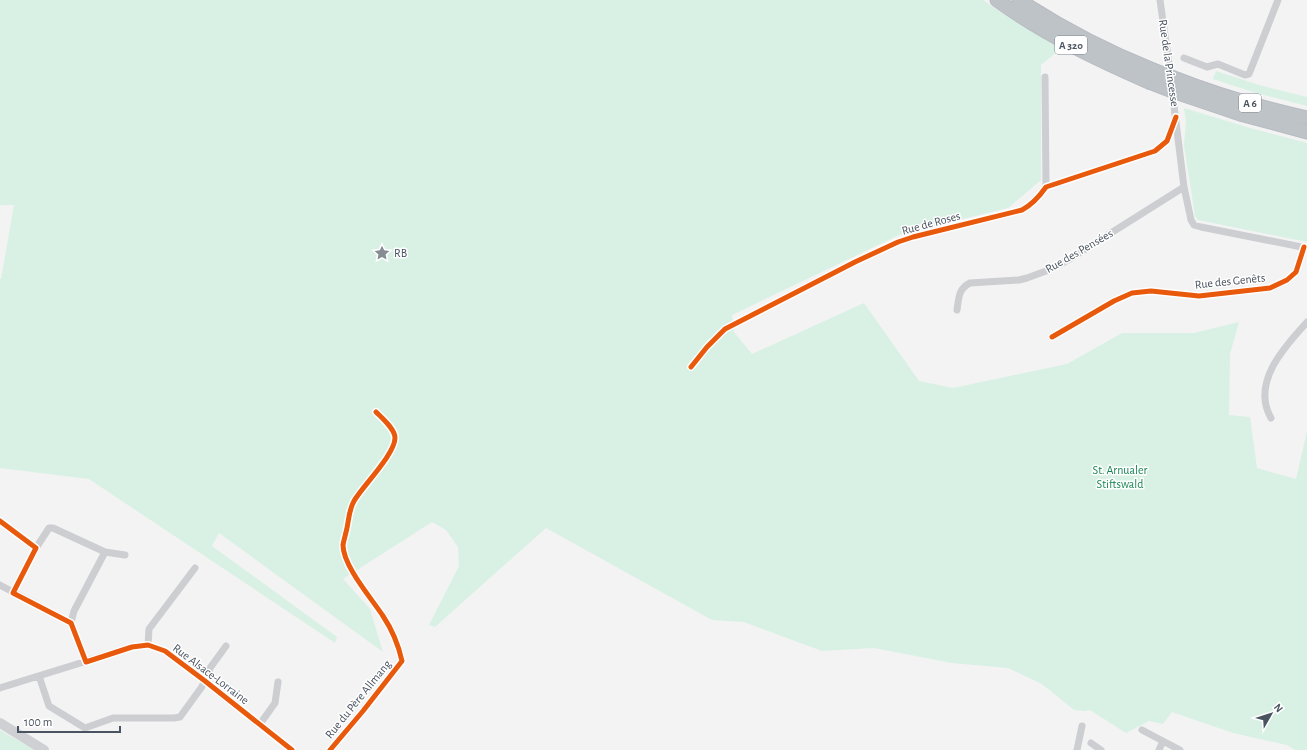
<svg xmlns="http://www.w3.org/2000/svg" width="1307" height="750" viewBox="0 0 1307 750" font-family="'Alegreya Sans',sans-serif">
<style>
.green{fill:#d8f1e4}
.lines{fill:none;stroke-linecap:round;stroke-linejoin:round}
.highway-casing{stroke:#b8bcc2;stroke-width:15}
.street{stroke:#cdced1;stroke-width:7}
.secondary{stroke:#ced0d4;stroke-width:10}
.highway{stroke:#bec3c8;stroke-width:13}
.highway-bridge-casing{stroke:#b8bcc2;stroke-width:15;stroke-linecap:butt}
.highway-bridge{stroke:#bec3c8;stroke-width:13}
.cycleway-casing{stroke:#fff;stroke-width:8}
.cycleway{stroke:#e8590c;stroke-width:5}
.labels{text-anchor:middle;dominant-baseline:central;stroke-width:3;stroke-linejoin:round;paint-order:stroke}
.shield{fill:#fff;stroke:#808790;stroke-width:1}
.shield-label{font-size:11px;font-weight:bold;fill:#4a5460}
.street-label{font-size:12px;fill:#4a5460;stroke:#fff}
.poi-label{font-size:12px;fill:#4a5460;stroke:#fff;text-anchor:start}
.park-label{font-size:12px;fill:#188454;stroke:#fff}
</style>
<rect width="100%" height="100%" fill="#f3f3f3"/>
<path class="green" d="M0,0H983L1008,17L1064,46L1041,65V180L1008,208L901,234L732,315L734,332L752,354L864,303L919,381L953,388L1067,364L1122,333H1194L1239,322L1230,354L1229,415L1250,417L1257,468L1296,479L1307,431V750H1295L1287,745L1233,733L1172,712L1163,724L1149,721L1126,733L1090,710L1084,711L1074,710L1042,684L1008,668L952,663L874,648L822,651L744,622L712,620L546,528L435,627L429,625L459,566L458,547L446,530L432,522L343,579L370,609L383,652L219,533L212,546L337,637L335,643L89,479L0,468V279H1L14,205H0Z
M1216,71L1259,85L1307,97V106L1256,93L1213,79Z
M1184,108L1250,128L1307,143V242L1198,220L1195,216L1184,145L1186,121Z
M0,730L3,732L35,750H0Z"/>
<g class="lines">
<defs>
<path id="highway" d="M997,0C1044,34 1096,59 1149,82
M1019,0C1061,28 1106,51 1153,70
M1174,78C1217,95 1262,108 1307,118
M1175,92L1240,114L1307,132"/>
</defs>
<use href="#highway" class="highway-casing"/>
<path class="street" d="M1160,0L1171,78
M1184,58L1207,67L1218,64L1245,75L1249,74L1278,0
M1045,77L1046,187
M1172,90L1184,187L1191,220L1194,225L1201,227L1307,248
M957,310C959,298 958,289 970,283L1019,280L1027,278L1046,271L1068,260L1184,187
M1052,337L1114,301L1132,293L1151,291L1199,296L1270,288L1287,280L1296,272L1304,247
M691,367L707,347L725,329L855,262L898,242L913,237L1022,210C1033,204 1039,197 1046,187L1155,151L1167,141L1176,117
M1271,418C1251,383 1284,347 1307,322
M0,521L36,548
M0,585L71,623L86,662
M13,593L36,548L49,528H53L105,552L125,555
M71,623L74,611L105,552
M148,645L149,629L195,568
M39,676L49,706L85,728L113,718H174L180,717L201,688L205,681L210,668L226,646
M0,688L132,647L148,645L165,651L205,681L292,750
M260,724L275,703L278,682
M1142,730L1180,750
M1091,743L1101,750
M330,750L363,711L402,661C398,643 393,631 383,616C372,599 343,566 343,545C344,539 346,533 347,528C349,518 349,510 354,501C362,487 395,454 395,438C395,429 382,418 376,412
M1077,750L1082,726
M1159,750L1163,741"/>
<path class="secondary" d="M0,723L44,750"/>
<use href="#highway" class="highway"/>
<defs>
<path id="highway-bridge" d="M1153,70L1174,78
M1149,82L1175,92"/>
</defs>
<use href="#highway-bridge" class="highway-bridge-casing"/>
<use href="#highway-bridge" class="highway-bridge"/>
<defs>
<path id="cycleway" d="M1052,337L1114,301L1132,293L1151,291L1199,296L1270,288L1287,280L1296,272L1304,247
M691,367L707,347L725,329L855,262L898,242L913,237L1022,210C1033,204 1039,197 1046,187L1155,151L1167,141L1176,117
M0,521L36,548L13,593L71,623L86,662L132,647L148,645L165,651L205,681L292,750
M330,750L363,711L402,661C398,643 393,631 383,616C372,599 343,566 343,545C344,539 346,533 347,528C349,518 349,510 354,501C362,487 395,454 395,438C395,429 382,418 376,412"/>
</defs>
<use href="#cycleway" class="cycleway-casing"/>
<use href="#cycleway" class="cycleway"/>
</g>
<defs>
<symbol id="sight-bare" viewBox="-9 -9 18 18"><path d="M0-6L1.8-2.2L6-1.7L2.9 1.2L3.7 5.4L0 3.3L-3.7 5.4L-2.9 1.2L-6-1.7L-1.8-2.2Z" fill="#858c93" stroke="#fff" stroke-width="2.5" paint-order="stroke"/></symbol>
</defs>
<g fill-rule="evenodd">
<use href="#sight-bare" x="371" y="242" width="22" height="22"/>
</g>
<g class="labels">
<g class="shield">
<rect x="1055" y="36" width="32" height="18" rx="3"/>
<rect x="1239" y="94" width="22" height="18" rx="3"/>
</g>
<g class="shield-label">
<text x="1071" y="45">A 320</text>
<text x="1250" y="103">A 6</text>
</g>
<g class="street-label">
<text transform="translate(1169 63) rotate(82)">Rue de la Princesse</text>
<text transform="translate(931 223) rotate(-15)">Rue de Roses</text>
<text transform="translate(1079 251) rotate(-30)">Rue des Pensées</text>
<text transform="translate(1230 281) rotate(-6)">Rue des Genêts</text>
<text transform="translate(211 674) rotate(37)">Rue Alsace-Lorraine</text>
<text transform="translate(358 699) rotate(-51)">Rue du Père Allmang</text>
</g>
<g class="poi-label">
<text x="394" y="253">RB</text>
</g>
<g class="park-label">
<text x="1120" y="470">St. Arnualer<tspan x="1120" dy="14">Stiftswald</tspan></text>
</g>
</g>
<g transform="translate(1271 714) rotate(51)" stroke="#ffffff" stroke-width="3" paint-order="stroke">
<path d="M0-3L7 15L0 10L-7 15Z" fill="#4a5460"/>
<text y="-6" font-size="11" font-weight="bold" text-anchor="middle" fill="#4a5460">N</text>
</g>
<path d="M18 726v6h102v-6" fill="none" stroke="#4a5460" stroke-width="2"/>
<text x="24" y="726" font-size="12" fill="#4a5460" stroke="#ffffff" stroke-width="3" paint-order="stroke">100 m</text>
</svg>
